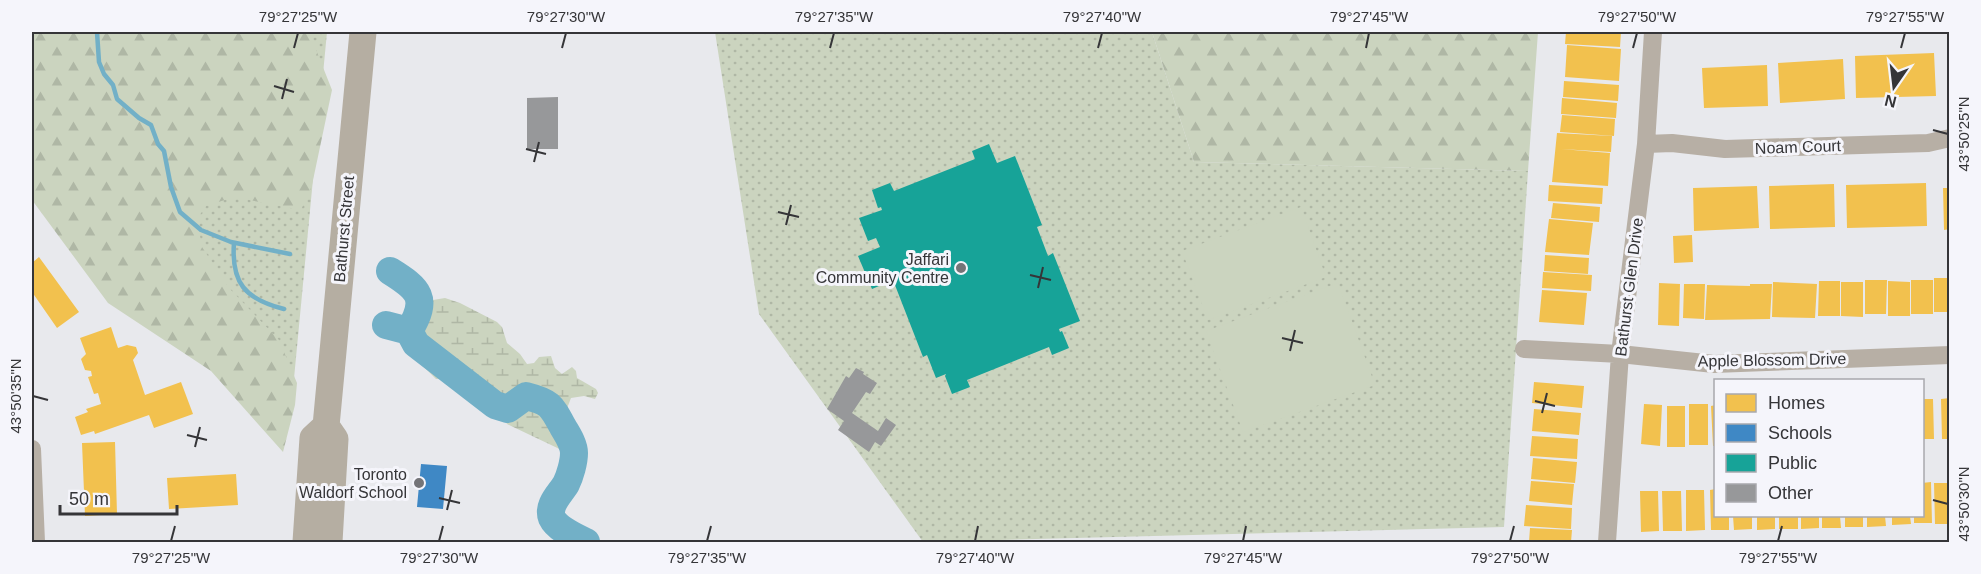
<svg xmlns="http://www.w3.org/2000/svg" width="1981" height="574" viewBox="0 0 1981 574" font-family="Arial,sans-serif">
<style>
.grass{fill:url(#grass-dots)}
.forest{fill:url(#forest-firs)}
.wetland{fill:url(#wetland-marsh)}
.garden{fill:#cbd4bf}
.water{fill:url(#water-ripples)}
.homes{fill:#f2c14e}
.schools{fill:#3f88c5}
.public{fill:#17a398}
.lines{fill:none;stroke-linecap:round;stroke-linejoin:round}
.stream{stroke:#72b0c7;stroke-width:4.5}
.river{stroke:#72b0c7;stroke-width:28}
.building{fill:#97989a}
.minor{stroke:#b7afa5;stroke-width:18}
.secondary{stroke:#b5aea2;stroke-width:27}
.ticks{fill:none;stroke:#353538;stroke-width:2}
.poi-dot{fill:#747477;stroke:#f5f5fb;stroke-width:2}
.labels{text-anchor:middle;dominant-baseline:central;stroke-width:6;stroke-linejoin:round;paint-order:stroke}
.street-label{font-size:16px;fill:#353538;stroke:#f5f5fb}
.poi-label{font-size:16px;fill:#353538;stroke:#f5f5fb;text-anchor:end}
.neatline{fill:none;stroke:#353538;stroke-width:2}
.ticks-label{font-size:15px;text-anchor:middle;fill:#353538}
</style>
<defs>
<pattern id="grass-dots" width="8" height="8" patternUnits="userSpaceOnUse" patternTransform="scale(1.5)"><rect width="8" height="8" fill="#cbd4bf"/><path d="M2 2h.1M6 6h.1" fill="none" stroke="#afb7a5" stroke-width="1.8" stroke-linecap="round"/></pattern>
<pattern id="forest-firs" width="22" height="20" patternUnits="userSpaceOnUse" patternTransform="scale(1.5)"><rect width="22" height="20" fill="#cbd4bf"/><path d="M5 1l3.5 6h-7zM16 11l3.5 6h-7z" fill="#afb7a5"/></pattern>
<pattern id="wetland-marsh" width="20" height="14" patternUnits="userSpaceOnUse" patternTransform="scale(1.5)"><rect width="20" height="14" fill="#cbd4bf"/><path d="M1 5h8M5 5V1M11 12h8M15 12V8" fill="none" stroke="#afb7a5"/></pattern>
<pattern id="water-ripples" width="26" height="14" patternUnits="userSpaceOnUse" patternTransform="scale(1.5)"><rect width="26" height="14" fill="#72b0c7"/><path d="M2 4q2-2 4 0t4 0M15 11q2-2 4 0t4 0" fill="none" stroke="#5e90a3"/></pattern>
</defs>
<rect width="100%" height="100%" fill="#e8e9ed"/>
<path class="grass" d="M32,32H327L291,410L32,126Z
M715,32H1152L1194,162L1528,171L1504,527L923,542L759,314Z"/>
<path class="forest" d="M32,32H309L332,90L312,185L301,210L234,197L206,206L197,219L202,247L229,288L279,340L297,383L295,405L283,452L211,371L108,303L32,200Z
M1152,32H1538L1528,171L1194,162Z"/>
<path class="wetland" d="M413,280C421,286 424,295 433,300L445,298L460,303L497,322L502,327L507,343L520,354L527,364L534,363L539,357L551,356L555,368L562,374L572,367L576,371L577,378L596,389L598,393L595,399L584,396L571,398L566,411L561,415L580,452L570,454L507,424L499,409L492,407L486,399L461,388L448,379H436L413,356L406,338L394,326L405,322L412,315L411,295L405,284L408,281Z"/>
<path class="garden" d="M1301,207L1326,277L1208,320L1182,251Z
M1338,283L1375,385L1243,432L1206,331Z"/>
<path class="water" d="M580,452L579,468L568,489L557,503L556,517L602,542H571L544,522L545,506L554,492L560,487L570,454Z"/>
<path class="homes" d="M1566,32H1621L1620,47L1565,44Z
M1567,45L1621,49L1619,81L1565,77Z
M1934,53L1936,96L1856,98L1855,56Z
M1843,59L1845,99L1780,103L1778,63Z
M1767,65L1768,106L1704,108L1702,68Z
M1564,81L1619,85L1618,101L1563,97Z
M1562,98L1617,103L1616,118L1561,114Z
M1562,115L1615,119L1614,136L1560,132Z
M1557,133L1612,136L1611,152L1561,149L1610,153L1608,186L1552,182Z
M1926,183L1927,226L1847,228L1846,185Z
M1834,184L1835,227L1770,229L1769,186Z
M1549,185L1603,188L1602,204L1548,201Z
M1757,186L1759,228L1694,231L1693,188Z
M1943,188H1950V229L1944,230Z
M1553,203L1600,207L1599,222L1551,218Z
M1549,219L1593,223L1589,255L1545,252Z
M1692,235L1693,262L1674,263L1673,236Z
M1545,255L1589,258L1588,274L1544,271Z
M39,257L79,312L57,328L32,292V263Z
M1543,272L1592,275L1591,291L1542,288Z
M1934,278H1950V312H1934Z
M1865,280H1887L1886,314H1865Z
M1911,280H1933V314H1911Z
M1819,281H1840V316H1818Z
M1888,281L1910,282V316H1888Z
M1773,282L1817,284L1815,318L1772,317Z
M1841,282H1863V317L1841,316Z
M1659,283L1680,284L1679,326L1658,325Z
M1684,284H1705L1704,319L1683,318Z
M1750,284H1772L1770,319L1705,320L1707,285L1750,286Z
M1542,290L1587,293L1584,325L1539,322Z
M111,327L118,348L127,345L136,347L138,353L133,360L145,395L181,382L193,414L154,428L149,415L95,434L94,431L81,435L75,417L88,412L86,409L101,404L98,393L94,394L88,377L92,376L91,371L85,370L81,359L86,354L80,338Z
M1534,382L1584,386L1582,408L1532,403Z
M1950,398V439H1942L1941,399Z
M1922,399H1933L1934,439H1922Z
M1644,404L1662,405L1660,446L1641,444Z
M1689,404H1708V445H1689Z
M1716,405V446H1713L1711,406Z
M1667,406H1685V447H1667Z
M1534,409L1581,413L1579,435L1532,431Z
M1532,436L1578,439L1577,459L1530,456Z
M115,442L117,514L85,516L82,443Z
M1533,458L1577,462L1575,483L1531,479Z
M236,474L238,505L169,509L167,478Z
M1531,481L1574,484L1572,505L1529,501Z
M1931,482L1932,523H1914V516H1922V483Z
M1934,483H1950V524H1935Z
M1716,489V516H1729V530H1711L1710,490Z
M1686,490H1704L1705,530L1686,531Z
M1640,491H1658L1659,531L1641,532Z
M1662,491H1681L1682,531H1663Z
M1526,505L1572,508L1571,529L1524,526Z
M1733,516H1752V529L1734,530Z
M1757,516H1775V529L1757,530Z
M1779,516H1798V529H1779Z
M1801,516H1819V528L1801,529Z
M1822,516H1840L1841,528H1822Z
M1845,516H1863V527H1845Z
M1867,516H1885L1886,526L1867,527Z
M1892,516H1910L1911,524L1892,525Z
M1530,528L1572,530L1571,542H1529Z"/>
<path class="schools" d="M421,464L447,466L443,509L417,507Z"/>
<path class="public" d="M989,144L997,163L1015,156L1042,225L1037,227L1048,256L1053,253L1080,321L1059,329L1060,332L1062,331L1069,348L1052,355L1049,347L967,380L970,387L952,394L945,376L946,374L936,378L927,355L923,357L893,280L872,289L858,256L880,247L876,238L868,241L859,218L882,210L881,207L878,208L872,190L890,183L894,191L975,159L972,151Z"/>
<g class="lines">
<path class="stream" d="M97,32L99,62L104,74L113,85L117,99L139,118L151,125L158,144L164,151L171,187L180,212L201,230L231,242L290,254
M234,243C231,283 245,299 284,309"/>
<path class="river" d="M390,271C419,289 429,298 409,331
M386,325L409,331L416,344L495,405L508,409L526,396C550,402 551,405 563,427C567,434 574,444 574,453C574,462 570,476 566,484C560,494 547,505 552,518C557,529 576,537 586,542"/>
</g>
<path class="building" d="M558,97V149H527V98Z
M856,368L864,372L863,374L877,383L870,394L866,392L852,413L878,431L886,418L896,425L881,446L875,442L869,452L838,430L844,421L827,409L846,376L849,378Z"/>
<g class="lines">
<path class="minor" d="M1646,144L1672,143L1725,149L1928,143L1950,138
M1524,349L1620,354L1714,364L1950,355
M32,449L36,542
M1607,542L1620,354L1646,144L1653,32"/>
<path class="secondary" d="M306,542L313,438L326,426
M329,542L335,439L326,426L363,32"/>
</g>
<path class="ticks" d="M294,48L298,33M562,48L566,33M830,48L834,33M1098,48L1102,33M1366,48L1369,33M1633,48L1637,33M1901,48L1905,33M274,86L294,92M282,99L287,79M1933,130L1948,134M526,149L546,154M534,162L539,142M778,212L799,217M786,225L791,205M1030,275L1051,280M1038,288L1043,267M1282,338L1303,343M1290,351L1295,330M33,396L48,400M1535,401L1555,406M1542,413L1547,393M187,435L207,440M195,447L200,427M439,498L460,503M1933,500L1948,504M447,510L452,490M171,541L175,526M439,541L443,526M707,541L711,526M975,541L978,526M1243,541L1246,526M1510,541L1514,526M1778,541L1782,526"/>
<g class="poi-dot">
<circle cx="961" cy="268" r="6"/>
<circle cx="419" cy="483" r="6"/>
</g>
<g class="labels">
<g class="street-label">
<text transform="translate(1798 147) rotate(-2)">Noam Court</text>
<text transform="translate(344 229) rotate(-85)">Bathurst Street</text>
<text transform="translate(1629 287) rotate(-83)">Bathurst Glen Drive</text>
<text transform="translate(1772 360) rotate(-1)">Apple Blossom Drive</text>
</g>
<g class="poi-label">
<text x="949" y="259">Jaffari<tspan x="949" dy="18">Community Centre</tspan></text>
<text x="407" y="474">Toronto<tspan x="407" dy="18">Waldorf School</tspan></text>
</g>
</g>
<rect width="1981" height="574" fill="none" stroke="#f5f5fb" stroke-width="66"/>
<rect x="1714" y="379" width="210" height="138" fill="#f5f5fb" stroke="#a8a8ad" stroke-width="1.5"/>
<rect x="1726" y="394" width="30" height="18" fill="#f2c14e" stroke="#a8a8ad" stroke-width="1.5"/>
<text x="1768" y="409" font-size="18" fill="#353538">Homes</text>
<rect x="1726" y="424" width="30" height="18" fill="#3f88c5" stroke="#a8a8ad" stroke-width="1.5"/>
<text x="1768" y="439" font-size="18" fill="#353538">Schools</text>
<rect x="1726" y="454" width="30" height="18" fill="#17a398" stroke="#a8a8ad" stroke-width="1.5"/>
<text x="1768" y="469" font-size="18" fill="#353538">Public</text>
<rect x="1726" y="484" width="30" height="18" fill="#97989a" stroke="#a8a8ad" stroke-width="1.5"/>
<text x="1768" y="499" font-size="18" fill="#353538">Other</text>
<g transform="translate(1894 87) rotate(194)" stroke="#f5f5fb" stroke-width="4.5" paint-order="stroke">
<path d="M0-4.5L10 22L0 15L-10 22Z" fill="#353538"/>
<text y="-9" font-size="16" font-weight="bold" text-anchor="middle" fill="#353538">N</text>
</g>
<path d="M60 505v9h117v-9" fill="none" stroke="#353538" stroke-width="3"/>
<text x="69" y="505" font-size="18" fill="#353538" stroke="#f5f5fb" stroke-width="4.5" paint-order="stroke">50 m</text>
<rect x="33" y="33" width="1915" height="508" class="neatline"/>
<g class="ticks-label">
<text x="298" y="22">79°27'25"W</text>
<text x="566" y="22">79°27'30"W</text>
<text x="834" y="22">79°27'35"W</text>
<text x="1102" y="22">79°27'40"W</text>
<text x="1369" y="22">79°27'45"W</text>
<text x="1637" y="22">79°27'50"W</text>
<text x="1905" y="22">79°27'55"W</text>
<text transform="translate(1964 134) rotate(-90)" y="5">43°50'25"N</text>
<text transform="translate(16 396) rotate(-90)" y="5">43°50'35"N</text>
<text transform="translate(1964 504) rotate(-90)" y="5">43°50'30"N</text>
<text x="171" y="563">79°27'25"W</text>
<text x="439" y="563">79°27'30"W</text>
<text x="707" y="563">79°27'35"W</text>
<text x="975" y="563">79°27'40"W</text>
<text x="1243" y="563">79°27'45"W</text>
<text x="1510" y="563">79°27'50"W</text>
<text x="1778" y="563">79°27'55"W</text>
</g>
</svg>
